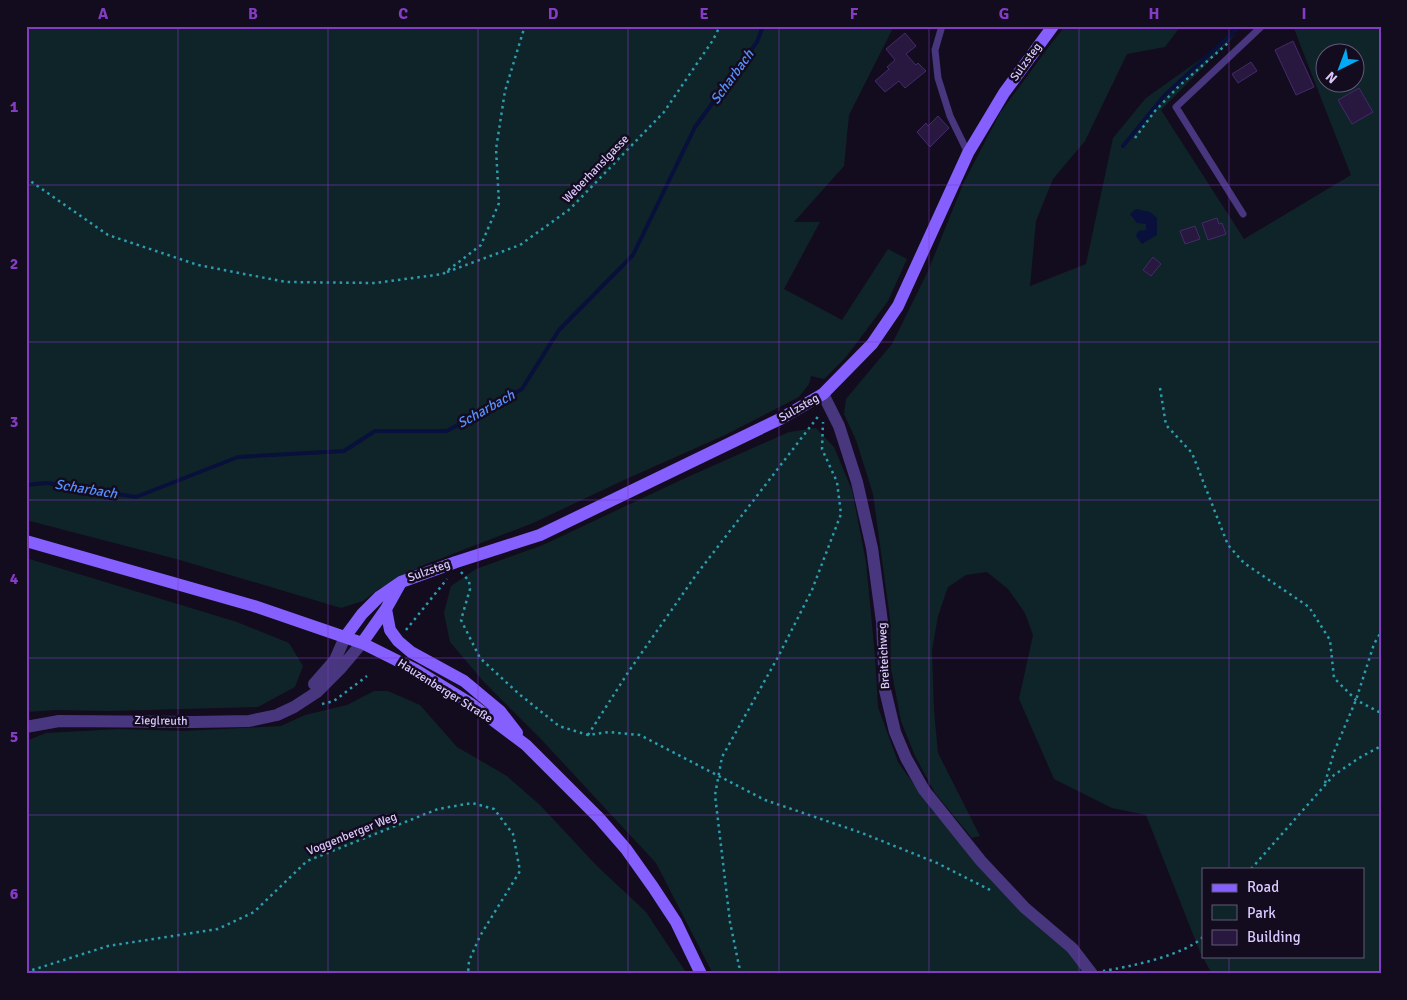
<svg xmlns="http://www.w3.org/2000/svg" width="1407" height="1000" viewBox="0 0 1407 1000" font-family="Signika,sans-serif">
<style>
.green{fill:#0f2428;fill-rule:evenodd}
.water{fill:#08103b}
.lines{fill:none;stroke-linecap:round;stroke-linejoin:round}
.stream{stroke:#08103b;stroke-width:4}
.building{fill:#28183f;stroke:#442a6c}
.path{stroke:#2c9db0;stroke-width:2.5;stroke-dasharray:2.5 4;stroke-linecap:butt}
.lane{stroke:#48367e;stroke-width:7}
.street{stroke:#48367e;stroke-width:12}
.secondary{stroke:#8560ff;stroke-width:12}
.grid{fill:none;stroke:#843cc5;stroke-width:1;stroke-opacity:0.55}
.labels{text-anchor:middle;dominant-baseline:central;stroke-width:5;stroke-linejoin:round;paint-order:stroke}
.street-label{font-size:12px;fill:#dac9ff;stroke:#130c1e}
.water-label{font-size:14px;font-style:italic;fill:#578fff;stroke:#130c1e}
.neatline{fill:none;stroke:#843cc5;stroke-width:2}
.grid-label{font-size:16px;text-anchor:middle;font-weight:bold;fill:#843cc5}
</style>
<rect width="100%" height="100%" fill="#130c1e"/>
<path class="green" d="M26,26H894L849,115L844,166L794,222H820L784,289L842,320L888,249L907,259L888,301L846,357L824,379L811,376L809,384L799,397L725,435L624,480L533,523L424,565L380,588L363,601L341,608L180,560L26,520Z
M1065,26H1181L1165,47L1127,54L1085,141L1053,179L1036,221L1030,286L1086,264L1113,138L1146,98L1236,34L1161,110L1244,239L1351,175L1293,26H1381V974H1212L1200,952L1146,815L1112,808L1054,779L1019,699L1033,635L1025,613L1008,589L987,572L966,575L948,587L938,616L932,650L934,711L938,753L980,836L972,838L935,793L915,756L901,721L891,668L890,618L873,494L856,440L844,414L846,399L892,344L928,271L963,184L1000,113L1050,45ZM1324,52H1354V82H1324ZM1203,869H1363V956H1203Z
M816,428L834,447L852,490L866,562L875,656L878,707L898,762L932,810L997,885L1071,952L1084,974H713L656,863L539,737L483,681L450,642L444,613L451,586L476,569L543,545L681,480L789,432Z
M26,558L237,622L289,643L303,666L295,687L258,707L110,711L56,710L26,712Z
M374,691H388L420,705L457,747L507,776L540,805L597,866L646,912L687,974H26V741L46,733L120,729L183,731L281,726L305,715L347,705Z"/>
<path class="water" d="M1136,209L1150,212L1157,218V235L1142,244L1136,236L1138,231L1146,230V224L1137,223L1130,214Z"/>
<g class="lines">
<path class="stream" d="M1123,146L1164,96L1240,26
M26,485L47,483L136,497L238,457L344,451L375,431H447L522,389L559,330L633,255L695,127L757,42L763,26"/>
</g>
<path class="building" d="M905,33L916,46L906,54L916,65L918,63L926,71L905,88L899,81L885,92L875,81L889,69L887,67L895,60L886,49Z
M1293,41L1314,87L1296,95L1275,50Z
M1251,62L1257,71L1238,83L1232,74Z
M1359,88L1373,112L1352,124L1338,100Z
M938,116L949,128L930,147L917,132L926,123L928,126Z
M1217,218L1219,224L1222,223L1226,234L1208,240L1202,223Z
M1195,226L1200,239L1185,244L1180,231Z
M1153,257L1161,264L1151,276L1143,270Z"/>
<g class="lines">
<path class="path" d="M1135,138L1155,111L1179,86L1228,43
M26,178L108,235L198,265L286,282L375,283L443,274L481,245L499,203L496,149L505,91L523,32L526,26
M447,272L520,245L570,209L664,112L713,40L720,26
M1160,388L1166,425L1192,453L1228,545L1244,563L1309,607L1330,640L1334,678L1356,700L1381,713
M461,572L469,581L470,589L461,620L480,658L519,694L559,726L588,735L609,732L640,735L765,800L862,833L937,863L992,891
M406,630L447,579
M322,704L334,701L367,676
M588,735L629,671L696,575L820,414
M1325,783L1334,752L1356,700L1374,644L1381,632
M1251,869L1334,775L1359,758L1381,746
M1103,971C1129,967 1185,955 1203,937
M26,972L108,946L218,929L254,912L307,861L438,809L472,803L494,809L513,834L520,871L480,936L469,961L468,974
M742,974L739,966L730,922L715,795L722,757L778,657L812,590L841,514L837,482L822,449L823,422"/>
<path class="lane" d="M942,26L935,50L938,78L950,116L968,153
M1243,214L1176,107L1262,26"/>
<path class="street" d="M823,394L839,426L857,482L872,548L882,622L885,690L895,732L906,758L924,790L981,861L1025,908L1072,948L1092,974
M314,684L335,660L345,637
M26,727L59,721L193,722L249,721L277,715L294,707L317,692L341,668L362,643"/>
<path class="secondary" d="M26,541L254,606L362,643L416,670L470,703L526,745L599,818L626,849L653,887L676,922L701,974
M386,609L390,630L398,641L411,652L464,681L500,711L517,733
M345,637L362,614L379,597L401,582L456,562L540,535L780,419L823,394L872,344L898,306L968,153L1004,93L1053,26
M362,643L386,609L400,584"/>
</g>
<path class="grid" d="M178,26V974M328,26V974M478,26V974M628,26V974M779,26V974M929,26V974M1079,26V974M1229,26V869M26,185H1381M26,342H1381M26,500H1381M26,658H1381M26,815H1381M1229,956V974"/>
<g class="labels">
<g class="street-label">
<text transform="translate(1026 62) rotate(-54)">Sulzsteg</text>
<text transform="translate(596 169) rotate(-46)">Weberhanslgasse</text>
<text transform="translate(799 408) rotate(-30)">Sulzsteg</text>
<text transform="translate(429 571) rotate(-20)">Sulzsteg</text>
<text transform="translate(884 656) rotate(-93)">Breiteichweg</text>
<text transform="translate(445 691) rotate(32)">Hauzenberger Straße</text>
<text transform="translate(161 721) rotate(1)">Zieglreuth</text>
<text transform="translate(352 834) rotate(-22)">Voggenberger Weg</text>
</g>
<g class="water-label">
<text transform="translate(732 77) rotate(-54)">Scharbach</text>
<text transform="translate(486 409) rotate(-29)">Scharbach</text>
<text transform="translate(86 489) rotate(9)">Scharbach</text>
</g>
</g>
<rect width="1407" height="1000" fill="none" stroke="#130c1e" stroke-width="55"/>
<rect x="1202" y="868" width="162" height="90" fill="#130c1e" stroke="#635878"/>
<rect x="1212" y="884" width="25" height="8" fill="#8560ff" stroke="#635878"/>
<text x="1247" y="892" font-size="15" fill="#dac9ff">Road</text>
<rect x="1212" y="905" width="25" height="15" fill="#0f2428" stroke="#635878"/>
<text x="1247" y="918" font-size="15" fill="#dac9ff">Park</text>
<rect x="1212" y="930" width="25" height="15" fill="#28183f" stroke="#635878"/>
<text x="1247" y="942" font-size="15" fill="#dac9ff">Building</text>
<g transform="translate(1340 68) rotate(222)"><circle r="24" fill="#130c1e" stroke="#635878"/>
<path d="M0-4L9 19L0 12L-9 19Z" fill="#00aaf4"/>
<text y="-8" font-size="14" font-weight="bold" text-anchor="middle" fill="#dac9ff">N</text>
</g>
<rect x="28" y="28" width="1352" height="944" class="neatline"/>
<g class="grid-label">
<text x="103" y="19">A</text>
<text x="253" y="19">B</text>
<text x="403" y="19">C</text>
<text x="553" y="19">D</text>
<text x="704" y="19">E</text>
<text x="854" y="19">F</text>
<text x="1004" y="19">G</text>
<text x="1154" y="19">H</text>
<text x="1304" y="19">I</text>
<text x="14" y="112">1</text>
<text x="14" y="269">2</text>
<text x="14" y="427">3</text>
<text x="14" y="584">4</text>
<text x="14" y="742">5</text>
<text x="14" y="899">6</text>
</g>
</svg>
